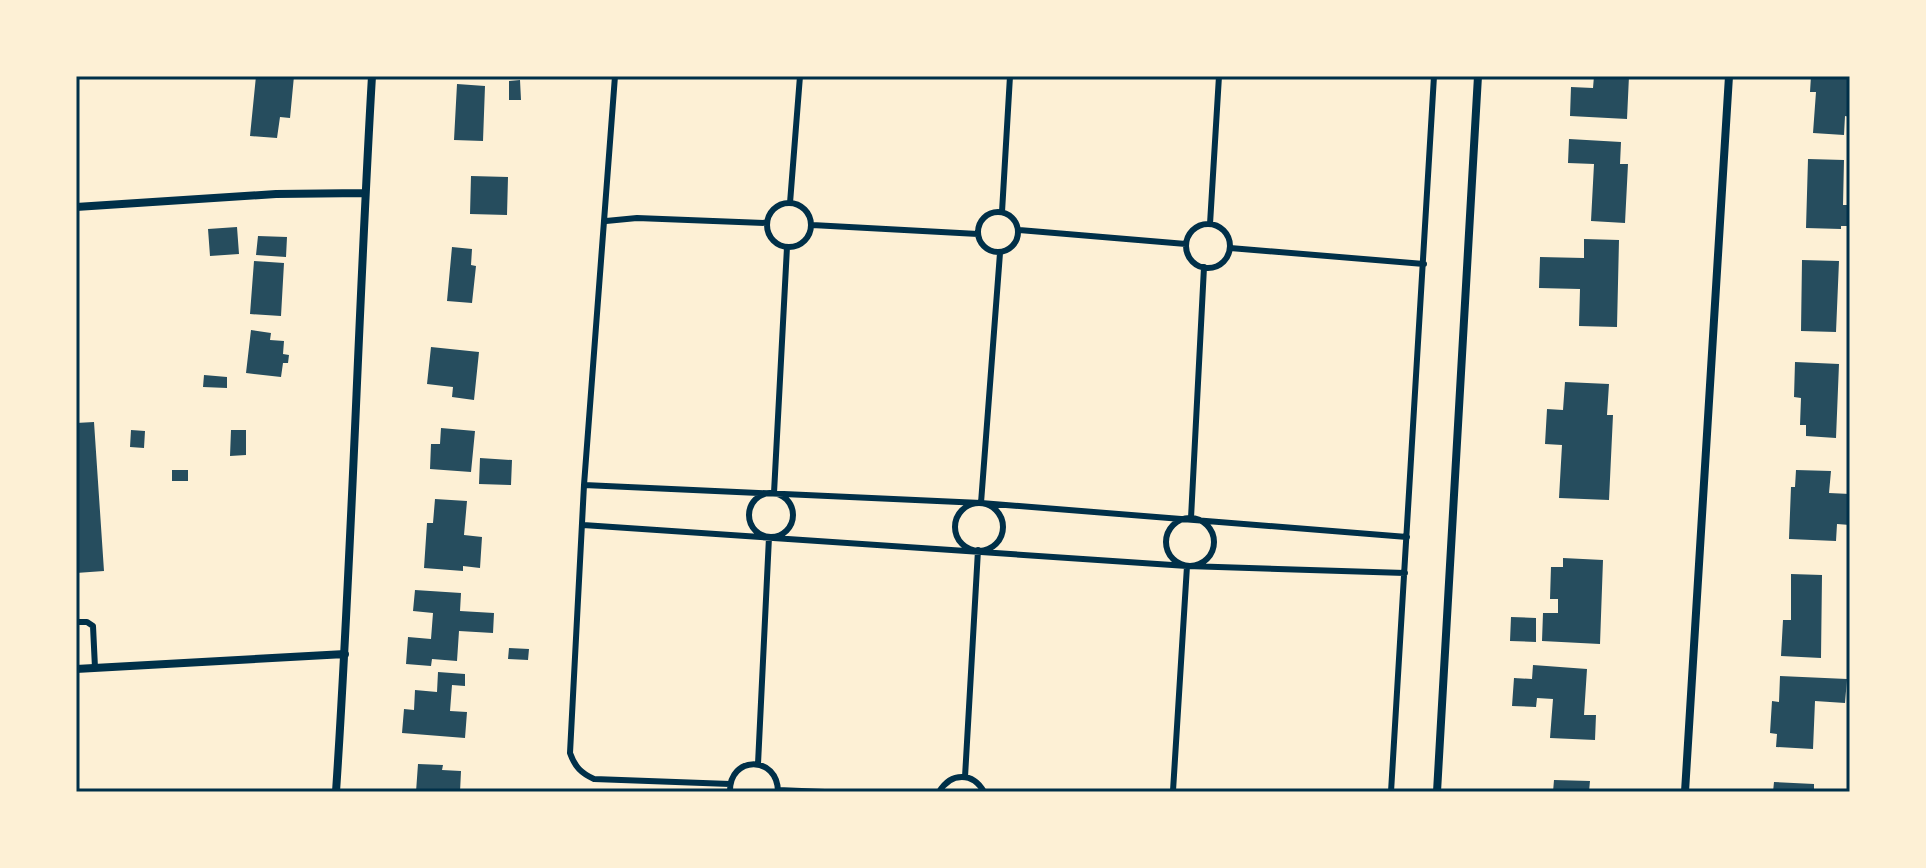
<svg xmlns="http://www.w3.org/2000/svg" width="1926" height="868" viewBox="0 0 1926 868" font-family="'PT Sans',sans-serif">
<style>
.building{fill:#264d5e}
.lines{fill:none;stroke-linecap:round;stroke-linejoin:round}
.service{stroke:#003049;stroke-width:6}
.minor{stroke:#003049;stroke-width:8}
.neatline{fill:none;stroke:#003049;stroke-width:3}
</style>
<rect width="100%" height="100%" fill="#fdf0d5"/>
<path class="building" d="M256,76H294L290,118L280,117L277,138L250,136Z
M1594,76H1629L1627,119L1570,116L1571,87L1593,88Z
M1811,76H1847L1850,117L1845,116L1844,135L1813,133L1816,92H1810Z
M520,80L521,100H509V81Z
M457,84L485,86L483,141L454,140Z
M1569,139L1621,142L1620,164H1628L1625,223L1591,221L1594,164L1568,163Z
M1808,159L1844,160L1843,205H1850V226H1841V229L1806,228Z
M471,176L508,177L507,215L470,214Z
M237,227L239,254L210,256L208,229Z
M258,236L287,237L286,257L256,255Z
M1584,239L1619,240L1617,327L1579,326L1580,289L1539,288L1540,257L1584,258Z
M452,247L472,249L471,265L476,266L472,303L447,301Z
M1802,260L1839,261L1836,332L1801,331Z
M254,261L284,263L281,316L250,314Z
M251,330L271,333L270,340L284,341L283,354L289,355L288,363H283L281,377L246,373Z
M431,347L479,352L474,400L452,397L453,387L427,384Z
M1795,362L1839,364L1836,438L1806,436V425H1800L1801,398L1794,397Z
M204,375L227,377V388L203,387Z
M1565,382L1609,384L1607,415H1613L1609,500L1559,498L1562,445L1545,444L1547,409L1563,410Z
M94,422L104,571L76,573V423Z
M441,428L475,431L471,472L430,469L431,444H440Z
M131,430L145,431L144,448L130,447Z
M231,430H246V455L230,456Z
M480,458L512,460L511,485L479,484Z
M172,470H188V481H172Z
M1796,470L1831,471L1829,493L1850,494V525L1837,524L1836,541L1789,539L1791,487H1795Z
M435,499L467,501L464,535L482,537L480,568L463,566V571L424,568L427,523H433Z
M1563,558L1603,560L1600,644L1542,641L1543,613H1558V599H1550L1551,567H1563Z
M1791,574L1822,575L1821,658L1781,656L1783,620H1791Z
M415,590L461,593L460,611L494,613L493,633L459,631L457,661L432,659L431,666L406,664L408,637L431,639L433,613L413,611Z
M1511,617L1536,618V642L1510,641Z
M509,648L529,649L528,660L508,659Z
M1533,665L1587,669L1584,715H1596L1595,740L1550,738L1553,699L1537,698L1536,707L1512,706L1514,678L1532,679Z
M438,672L465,674V686L452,685L450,711L467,712L465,738L402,733L404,709L414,710L415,690L437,692Z
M1780,676L1847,679L1845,703L1815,701L1813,749L1776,747L1777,734L1770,733L1772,701L1779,702Z
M418,764L443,765L442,770L461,771L460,792H416Z
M1554,780L1590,781L1589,792H1553Z
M1774,782L1814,784V792H1773Z"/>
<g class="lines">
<path class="service" d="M615,76L584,485L570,753C575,767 581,773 594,779L730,784
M767 225a22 22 0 1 1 44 0a22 22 0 1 1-44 0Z
M790,203L800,76
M978 232a20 20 0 1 1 40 0a20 20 0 1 1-40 0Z
M1002,212L1010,76
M606,221L637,218L767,223
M1210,224L1219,76
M1186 246a22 22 0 1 1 44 0a22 22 0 1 1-44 0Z
M812,225L978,234
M1019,230L1186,244
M1230,248L1424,264
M584,485L981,503L1407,537
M749 515a22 22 0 1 1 44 0a22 22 0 1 1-44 0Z
M774,493L787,247
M981,503L1000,253
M955 527a24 24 0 1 1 48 0a24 24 0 1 1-48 0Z
M1166 542a24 24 0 1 1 48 0a24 24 0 1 1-48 0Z
M1191,518L1204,267
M583,525L1187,566L1405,573
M76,622H87L93,626L95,668
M758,764L769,537
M965,777L978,550
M778,790L825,792
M1173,791L1187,566
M730,792C729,755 778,755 778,792
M939,792C951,772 973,772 984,792
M1164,792H1180
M1391,792L1434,76"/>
<path class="minor" d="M76,207L276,194L365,193
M76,669L345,654
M336,792C352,554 358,315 372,76
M1437,792L1478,76
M1685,792L1729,76"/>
</g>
<rect width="1926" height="868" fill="none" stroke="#fdf0d5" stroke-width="156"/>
<rect x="78" y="78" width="1770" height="712" class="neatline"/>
</svg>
